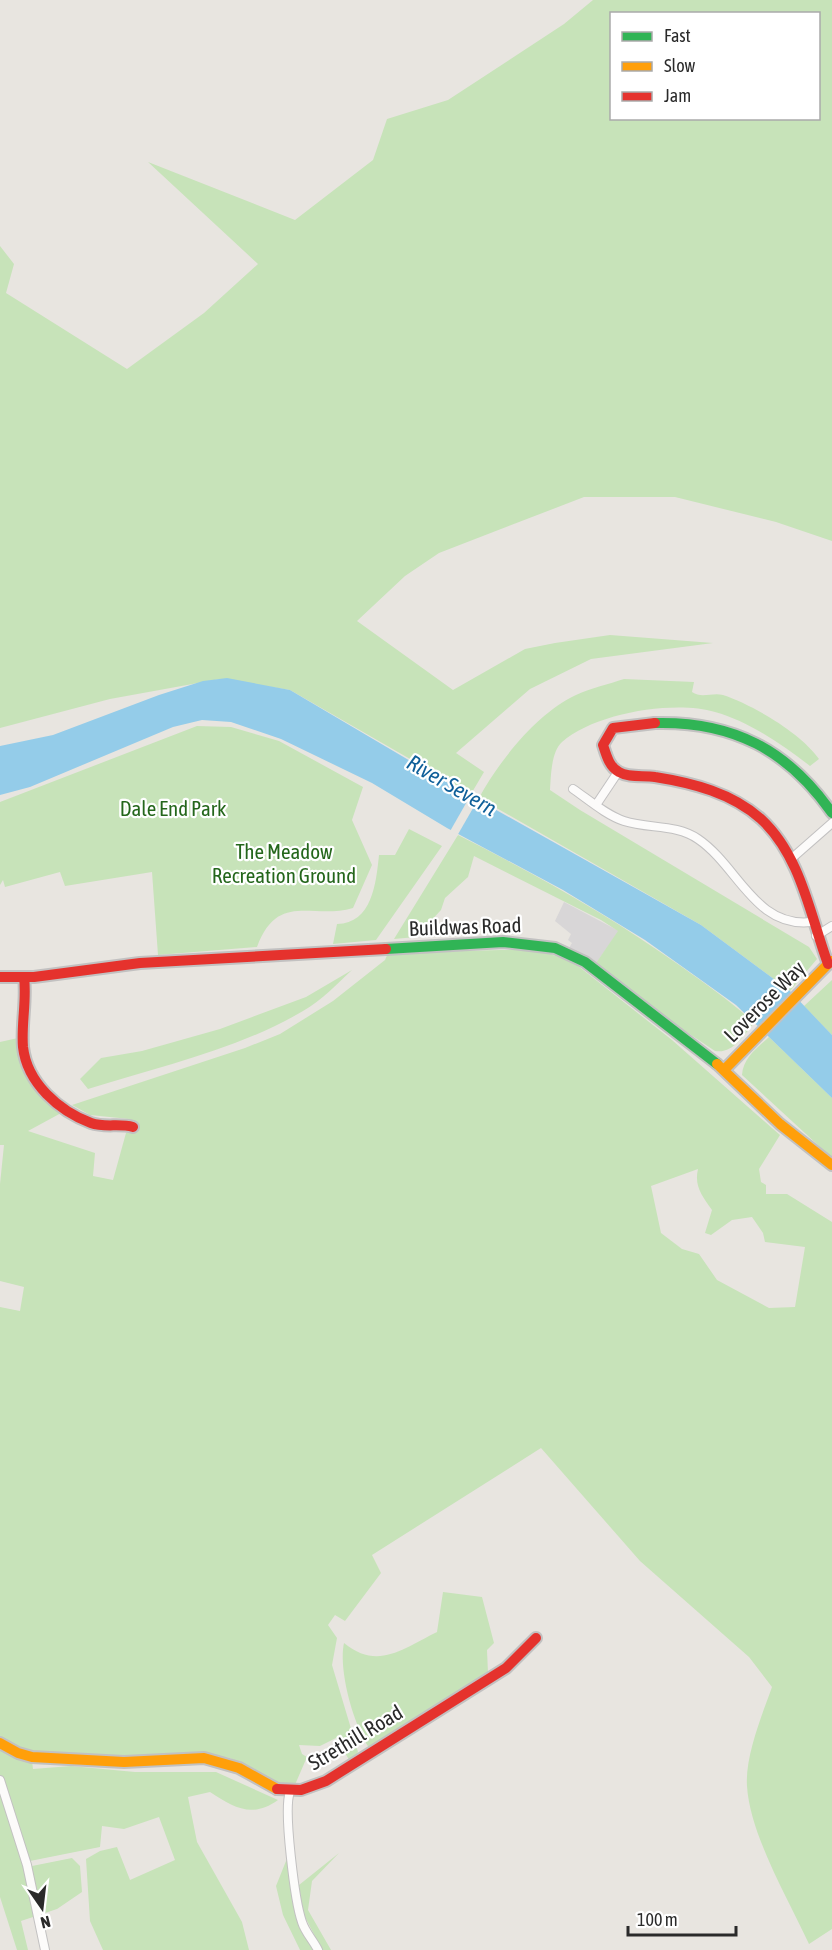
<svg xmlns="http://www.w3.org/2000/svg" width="832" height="1950" viewBox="0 0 832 1950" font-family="'Asap Condensed',sans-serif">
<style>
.industrial{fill:#d8d6d7}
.green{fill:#c7e3b9;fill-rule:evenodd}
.water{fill:#94cce9}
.pier{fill:#e8e5e0}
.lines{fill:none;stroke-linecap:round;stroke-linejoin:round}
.street-casing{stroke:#c2c1c1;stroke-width:10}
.fast-casing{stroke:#c2c1c1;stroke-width:14}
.slow-casing{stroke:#c2c1c1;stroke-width:14}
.jam-casing{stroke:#c2c1c1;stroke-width:14}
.street{stroke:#fcfbfa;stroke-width:8}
.fast{stroke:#30b455;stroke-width:10}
.slow{stroke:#ff9f0a;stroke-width:10}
.jam{stroke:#e5322d;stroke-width:10}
.labels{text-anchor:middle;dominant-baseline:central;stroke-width:4.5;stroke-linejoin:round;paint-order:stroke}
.park-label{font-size:21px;fill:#24661b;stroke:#fff}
.street-label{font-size:21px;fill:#2a2a2a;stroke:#fff}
.water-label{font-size:22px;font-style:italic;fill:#0f5f99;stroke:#fff}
</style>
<rect width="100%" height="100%" fill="#e8e5e0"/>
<path class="industrial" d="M564,902L619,931L596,963L569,948L572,943L568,940L571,934L555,921Z"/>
<path class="green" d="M593,0H832V541L776,522L675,497H584L439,553L405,576L357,621L453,690L525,649L555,643L610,635L713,643L591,659L530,689L456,753L484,772L471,794L290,690L220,679L110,699L0,728V246L14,264L6,293L127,369L204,313L258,264L148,162L295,220L373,160L387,119L448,100L564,24ZM612,14H818V118H612Z
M624,679L694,682L692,692C702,699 712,692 723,695C753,705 801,733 819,759L810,766C783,745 748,721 715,712C674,700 595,713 562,742C551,752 551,776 550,790L580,810L809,947L817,959L790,991L701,925L479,798C499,761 537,713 576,695C591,688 609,684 624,679Z
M197,726L231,727L279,741L363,787L352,820L372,865L353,908C312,920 278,891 257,947L158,955L152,872L65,886L60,872L5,887L3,880L0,885V802Z
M409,829L442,846L376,940L333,944L337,924C372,923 376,884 379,855H395Z
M458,835C535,874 611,916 682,967C707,985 732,1002 754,1023C743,1036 733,1054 715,1051L658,1013L596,963L618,931L601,920L474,856L468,877L445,898L441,910L416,937L394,939Z
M536,949L573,962L672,1040L780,1135L759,1169L761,1182L766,1185V1194H787L832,1222V1929L809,1944C788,1898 750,1835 747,1786C745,1756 762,1715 772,1687L749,1657L640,1561L541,1448L372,1555L381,1573L345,1621L335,1615L328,1625L337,1638L332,1665L358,1752L351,1763L336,1738L320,1746L299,1745L302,1754L307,1757L294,1787L281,1785L230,1758L184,1753L114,1758L31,1753L33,1769L71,1766L135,1772H216L278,1800C252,1819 233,1807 210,1792L188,1797L197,1842L242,1922L249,1950H103L90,1921L86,1859L100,1851L117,1847L130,1880L175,1860L159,1817L124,1829L102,1826L100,1847L30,1861L32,1866L72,1858L80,1866L82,1892L57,1909L21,1921L28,1950H17L0,1897V1307L20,1311L24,1287L0,1281V1184L4,1145H0V1042L18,1038L20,1055L63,1112L28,1131L95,1153L93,1176L113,1180L126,1133H130L133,1127L129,1119L90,1115L72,1105L245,1048L280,1034L333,1001L385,960L388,953ZM698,1169C694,1186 702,1196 712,1210L705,1233L711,1235L732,1220L752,1217L763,1233L765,1242L805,1247L795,1307L769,1308L717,1280L699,1254L682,1249L661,1233L651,1186Z
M352,970C337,984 322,1000 303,1011C239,1049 159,1067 88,1089L80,1079L101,1058L142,1051L220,1029L306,997Z
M832,980V1035L804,1006Z
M769,1037L832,1098V1158L742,1075C743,1058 757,1048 769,1037Z
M443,1592L482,1597L494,1643L487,1650L488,1673L370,1749C354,1727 338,1670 344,1643C378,1671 404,1648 437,1632Z
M339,1853L312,1881L308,1910L331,1950H322L303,1913L299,1885Z
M288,1856L314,1950H300L283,1915L276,1886Z"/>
<path class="water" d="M227,678L290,690L434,775L701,925L790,991L832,1035V1098L736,1005L645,940L563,890L447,828L372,783L281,739L231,722L202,720L173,727L30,787L0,795V746L53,735L159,695L203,681Z"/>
<path class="pier" d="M473,791L480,796L457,836L449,833Z"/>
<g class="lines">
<defs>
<path id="street" d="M573,789C589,800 606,815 624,821C649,829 676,824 698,839C738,866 755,928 811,922
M596,805L618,772
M791,859L832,823
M816,936L832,926
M0,1780L27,1865L45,1950
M290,1792C283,1809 295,1902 302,1922C305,1932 313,1940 318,1950"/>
<path id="fast" d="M655,723C733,721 788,750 832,813
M386,949L503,942L555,948L585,962L717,1064"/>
<path id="slow" d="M717,1064L780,1124L832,1165
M724,1070L831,961
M0,1743L18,1753L32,1757L124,1762L204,1758L239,1768L277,1789"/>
<path id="jam" d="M655,723L613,728L603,745C606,754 609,767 619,772C629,778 644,775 655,777C693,783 732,793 761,819C801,856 810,915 828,964
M0,977H34L140,963L386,949
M24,977C27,1000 21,1024 23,1047C27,1083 59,1111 91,1123C105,1128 119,1123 133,1127
M277,1789L301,1790L326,1781L506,1668L536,1638"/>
</defs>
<use href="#street" class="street-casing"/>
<use href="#fast" class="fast-casing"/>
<use href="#slow" class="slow-casing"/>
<use href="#jam" class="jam-casing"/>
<use href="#street" class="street"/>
<use href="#fast" class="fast"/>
<use href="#slow" class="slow"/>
<use href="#jam" class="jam"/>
</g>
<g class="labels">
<g class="park-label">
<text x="173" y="808">Dale End Park</text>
<text x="284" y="851">The Meadow<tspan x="284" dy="24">Recreation Ground</tspan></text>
</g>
<g class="street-label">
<text transform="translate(465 926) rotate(-2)">Buildwas Road</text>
<text transform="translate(764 1001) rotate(-45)">Loverose Way</text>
<text transform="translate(355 1737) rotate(-31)">Strethill Road</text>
</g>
<g class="water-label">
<text transform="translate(452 785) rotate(30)">River Severn</text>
</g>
</g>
<rect x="610" y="12" width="210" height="108" fill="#ffffff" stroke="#aaaaaa" stroke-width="1.5"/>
<rect x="622" y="32" width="30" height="9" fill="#30b455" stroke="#aaaaaa" stroke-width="1.5"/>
<text x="664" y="42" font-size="18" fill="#2a2a2a">Fast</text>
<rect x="622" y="62" width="30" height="9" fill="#ff9f0a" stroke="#aaaaaa" stroke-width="1.5"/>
<text x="664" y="72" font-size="18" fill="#2a2a2a">Slow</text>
<rect x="622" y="92" width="30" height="9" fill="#e5322d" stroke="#aaaaaa" stroke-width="1.5"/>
<text x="664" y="102" font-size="18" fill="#2a2a2a">Jam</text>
<g transform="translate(42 1908) rotate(166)" stroke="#ffffff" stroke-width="4.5" paint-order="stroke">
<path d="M0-4.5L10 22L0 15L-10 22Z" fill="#2a2a2a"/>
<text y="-9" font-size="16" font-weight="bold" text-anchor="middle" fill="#2a2a2a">N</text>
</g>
<path d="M628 1926v9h108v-9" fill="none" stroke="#2a2a2a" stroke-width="3"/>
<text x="637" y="1926" font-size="18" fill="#2a2a2a" stroke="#ffffff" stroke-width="4.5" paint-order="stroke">100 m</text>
</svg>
